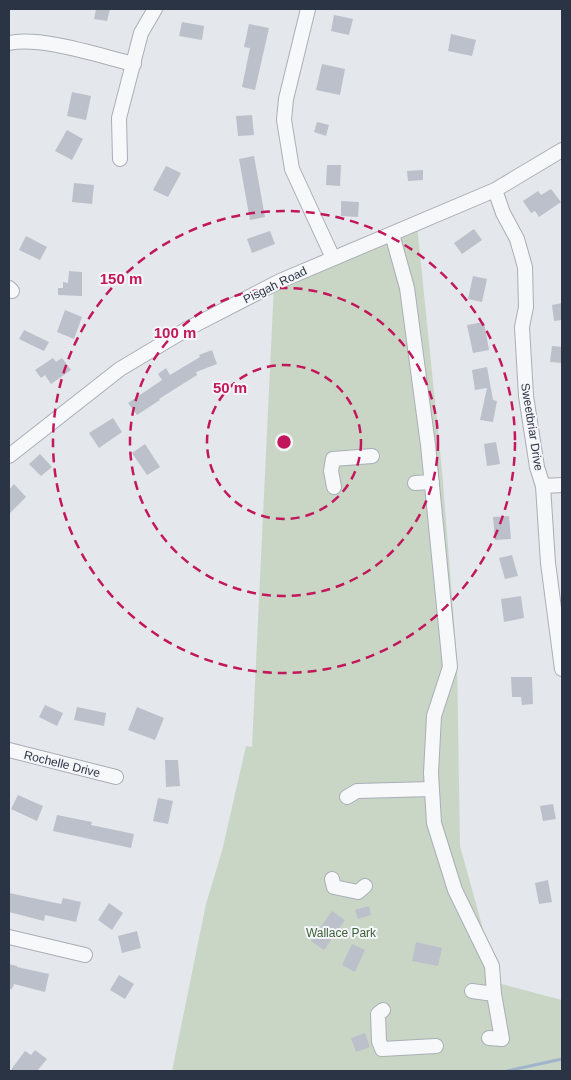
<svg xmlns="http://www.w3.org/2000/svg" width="571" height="1080" viewBox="0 0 571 1080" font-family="Arial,sans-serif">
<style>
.green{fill:#c9d6c5}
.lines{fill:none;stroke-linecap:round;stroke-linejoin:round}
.stream{stroke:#9fb4cc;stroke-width:3}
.building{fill:#bbc0ca}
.minor-casing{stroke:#a9aeb7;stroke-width:16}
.minor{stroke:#f7f8fa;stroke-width:14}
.ring{fill:none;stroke:#c2185b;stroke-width:2.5;stroke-dasharray:9 6}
.labels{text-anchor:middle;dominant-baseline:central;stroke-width:4;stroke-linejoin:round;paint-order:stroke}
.street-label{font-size:12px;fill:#2b3445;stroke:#f4f6f9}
.park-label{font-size:12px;fill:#3f6138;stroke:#f4f6f9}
.centre{fill:#c2185b;stroke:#f4f6f9;stroke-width:2.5}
.ring-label{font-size:15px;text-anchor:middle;font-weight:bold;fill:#c2185b;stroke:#f4f6f9;stroke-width:4;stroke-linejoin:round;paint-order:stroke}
</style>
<rect width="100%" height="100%" fill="#e4e7ec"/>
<path class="green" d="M417,225L442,471L457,660L460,846L498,983L562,1000V1071H172L206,904L222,851L246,746L252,747L274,285Z"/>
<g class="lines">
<path class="stream" d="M507,1071L562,1059"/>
</g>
<path class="building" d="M96,9H110L107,21L94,19Z
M334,15L353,19L349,35L331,31Z
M182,22L204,26L202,40L179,36Z
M249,24L269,28L255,90L242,87L250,48L244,47Z
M451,34L476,40L472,56L448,51Z
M322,64L345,69L340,95L316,90Z
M72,92L91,96L86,120L67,116Z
M252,115L254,135L238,136L236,116Z
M317,122L329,125L326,136L314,132Z
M67,130L83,139L72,160L55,151Z
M254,156L265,217L250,220L239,159Z
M327,165H341L340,186L326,185Z
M166,166L181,173L168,197L153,190Z
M423,170V180L408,181L407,171Z
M74,183L94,185L92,204L72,202Z
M551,189L561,202L539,217L535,211L531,213L523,201L538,191L541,195Z
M341,201L359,202L358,217L341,216Z
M474,229L482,240L462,254L454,243Z
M270,231L275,244L252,253L247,239Z
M26,236L47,247L40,260L19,250Z
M69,271L82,272V296L58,295V288H63V282L68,283Z
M473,276L487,279L482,302L468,299Z
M562,303V320L554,321L552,305Z
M65,310L82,317L74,339L57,332Z
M484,322L489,350L473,353L467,325Z
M24,330L49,342L44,351L19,339Z
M552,346L562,347V363L550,362Z
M212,350L217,364L196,372L197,375L159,399L160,400L137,415L128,403L162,380L158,374L166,368L170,375L200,357L199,355Z
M53,358L56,362L62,358L71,370L51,384L45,375L41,378L35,370Z
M487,367L493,400L497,401L493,422L480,420L487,388L475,390L472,370Z
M113,418L122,432L99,448L89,433Z
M496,442L500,464L487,466L484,444Z
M145,444L160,467L147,475L132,453Z
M40,454L52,467L41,476L29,464Z
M14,484L26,497L9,514V490Z
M509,516L511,539L495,540L493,517Z
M512,555L518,576L505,579L499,558Z
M521,596L524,618L504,622L501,599Z
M511,677H532L533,704L522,705L521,697H512Z
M45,705L63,713L57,726L39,717Z
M77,707L106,713L104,726L74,720Z
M137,707L164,718L155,740L128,730Z
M165,760H178L180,786L166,787Z
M18,795L43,806L37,821L11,809Z
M158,798L173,801L168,824L153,821Z
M553,804L556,819L543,821L540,806Z
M57,815L92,822L91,825L134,834L131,848L53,831Z
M548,880L552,902L539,904L535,883Z
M9,893L61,904L63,898L81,902L76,922L45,915L44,921L9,912Z
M109,903L123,913L112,930L98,920Z
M369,906L371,915L358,919L355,910Z
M332,911L345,920L324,950L311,941Z
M137,931L141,948L122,953L118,936Z
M416,942L442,948L438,966L412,961Z
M352,944L365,950L355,972L342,965Z
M9,964L17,966V967L49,974L45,992L14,984L12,989H9Z
M119,975L134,984L125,999L110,990Z
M365,1033L370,1047L356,1052L351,1038Z
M35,1050L47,1059L37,1071H10L25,1051L31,1055Z"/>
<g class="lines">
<defs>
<path id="minor" d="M308,9L286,99L284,120L292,169L333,258
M9,43C41,36 100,56 134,64
M120,159L119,118L141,33L155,9
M495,190L503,213L517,239L525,267L526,307L522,327L526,396L537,467L543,486L548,563L562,669
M392,234L407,288L428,445L450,667L434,716L431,773L434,823L455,890L492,966L494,994L502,1039L489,1038
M9,288L12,291
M9,456L120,369L187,329L280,281L495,190L562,150
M415,483L432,482
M543,486L562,485
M334,487L331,471L333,459L372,456
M9,750L116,777
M347,797L357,791L432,789
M332,879L334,887L358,892L365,886
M9,937L85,955
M472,991L494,994
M383,1010L378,1014L379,1041L382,1049L436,1046"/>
</defs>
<use href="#minor" class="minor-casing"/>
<use href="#minor" class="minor"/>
</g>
<g class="ring">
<circle cx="284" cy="442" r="77"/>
<circle cx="284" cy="442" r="154"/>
<circle cx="284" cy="442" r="231"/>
</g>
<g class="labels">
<g class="street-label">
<text transform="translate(275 285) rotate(-26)">Pisgah Road</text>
<text transform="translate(532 427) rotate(81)">Sweetbriar Drive</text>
<text transform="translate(62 764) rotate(14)">Rochelle Drive</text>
</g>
<g class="park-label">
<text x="341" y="933">Wallace Park</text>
</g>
</g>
<circle cx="284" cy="442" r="8" class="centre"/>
<g class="ring-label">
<text x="121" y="284">150 m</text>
<text x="175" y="338">100 m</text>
<text x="230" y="393">50 m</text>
</g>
<rect width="571" height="1080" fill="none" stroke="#2b3445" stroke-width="20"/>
</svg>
